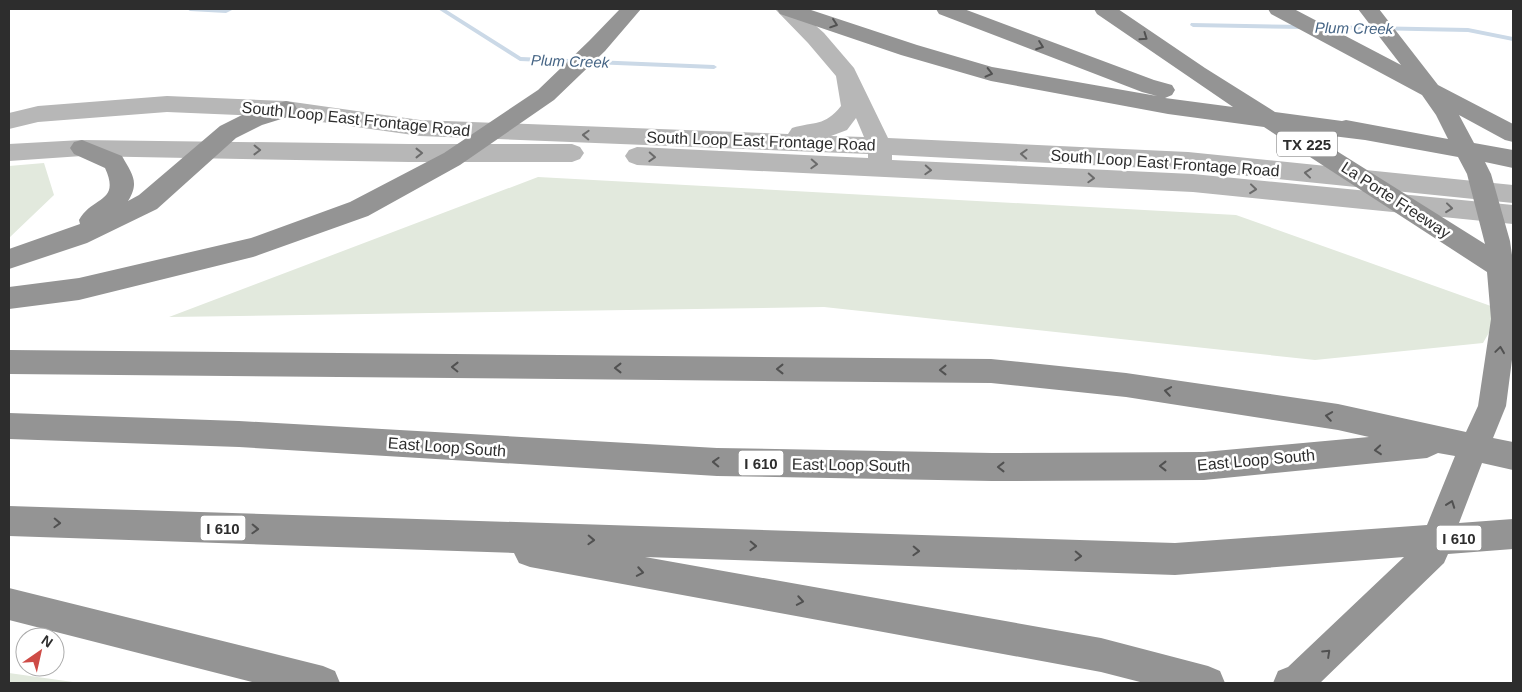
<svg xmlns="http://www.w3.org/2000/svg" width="1522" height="692" viewBox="0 0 1522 692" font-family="Helvetica,sans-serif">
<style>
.green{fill:#e2e9dd}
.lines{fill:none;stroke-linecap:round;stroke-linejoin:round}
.stream{fill:#cbd9e7;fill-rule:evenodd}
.secondary{fill:#b7b7b7;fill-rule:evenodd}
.highway{fill:#949494;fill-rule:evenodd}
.oneway{stroke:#515151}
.oneway2{stroke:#6b6b6b}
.labels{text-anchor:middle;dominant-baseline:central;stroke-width:5;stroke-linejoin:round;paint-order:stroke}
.far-water-label{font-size:15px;font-style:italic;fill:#466585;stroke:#fff}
.shield{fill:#fff;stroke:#6c6c6c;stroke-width:1}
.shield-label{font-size:15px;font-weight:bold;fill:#2d2d2d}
.street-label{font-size:16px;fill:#2d2d2d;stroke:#fff}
</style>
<rect width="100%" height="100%" fill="#fff"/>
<path class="green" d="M44,163L54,195L9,238V166Z
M538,177L1236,215L1502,310L1483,343L1315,360L824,307L169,317Z
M9,673L80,683H9Z"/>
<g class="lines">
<path class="stream" d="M187,9H234L226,13L190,11Z
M438,9H445L521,57L714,65L717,67L714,69L520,61Z
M1191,23L1305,25L1308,27L1305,29L1193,27L1190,25Z
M1316,25L1468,28L1513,37V41L1468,32L1318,29L1315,27Z"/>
<path class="secondary" d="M775,9H797L824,33L854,68L888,138L1188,152L1513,185V203L1188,170L892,155V160L1193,174L1513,205V224L1193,192L637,165L629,162L625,156L629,150L637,147L868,158V154L420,136L286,117L167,112L38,122L9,129V113L38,106L167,96L286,101L420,120L788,134L792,128C815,121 824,127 841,106L836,76L808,43ZM856,118L864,137L831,136L847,130Z
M82,140L409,144H572L580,147L584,153L580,159L572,162H409L82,156L9,161V144Z"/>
<path class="highway" d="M620,9H641L605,51L554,100L460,165L368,216L253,257L79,300L9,309V287L79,278L251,238L350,202L444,153L538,90L589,41Z
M777,9H808L917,45L992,67L1157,96L1142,92L939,14L936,9H964L1154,80L1172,85L1175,90L1172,95L1165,98L1233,107L1097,14L1094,9H1118L1205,68L1275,112L1342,121L1346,120L1448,139L1436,115L1422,95L1271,14L1268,9H1294L1401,65L1358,9H1379L1438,85L1513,124V142L1505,140L1459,115L1474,143L1513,150V168L1485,162L1491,174L1510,241L1513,262V352L1506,406L1493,438L1513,442V470L1482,463L1459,523L1513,519V549L1448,554L1444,563L1320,683H1273L1278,671L1288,667L1404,557L1175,575L645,557L1101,638L1208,666L1220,671L1225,683H1144L1101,672L530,567L519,563L514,553L9,536V506L1175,543L1427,525L1455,456L1438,453L1427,458L1204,480L992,481L717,476L239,447L9,439V413L239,421L717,448L992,453L1204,452L1369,437L1338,430L1126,397L991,383L9,374V350L991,359L1126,373L1338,404L1466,432L1478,406L1491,319L1487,272L1264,127L1168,114L991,81L901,55L780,14ZM1308,133L1365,140L1458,157L1467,174L1485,244Z
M286,101L294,103L297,109L294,115L262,125L236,138L157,209L87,243L9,269V249L80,224L79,220C92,196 121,203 105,168L74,154L70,148L74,142L82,140L122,156C132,174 140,182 128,201L139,195L220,126L246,113Z
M9,588L323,666L335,671L340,683H256L9,620Z"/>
</g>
<defs><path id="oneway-chevron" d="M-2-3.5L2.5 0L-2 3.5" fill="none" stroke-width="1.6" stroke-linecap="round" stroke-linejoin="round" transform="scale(1.25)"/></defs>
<g class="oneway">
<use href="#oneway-chevron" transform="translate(834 24) rotate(19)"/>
<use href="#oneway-chevron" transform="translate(1144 37) rotate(35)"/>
<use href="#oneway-chevron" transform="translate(1040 46) rotate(20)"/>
<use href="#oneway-chevron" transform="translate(989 73) rotate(14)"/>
<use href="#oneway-chevron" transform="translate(1500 350) rotate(-82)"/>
<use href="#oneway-chevron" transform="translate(455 367) rotate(-179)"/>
<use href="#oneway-chevron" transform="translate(618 368) rotate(-180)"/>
<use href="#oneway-chevron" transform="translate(780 369) rotate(-180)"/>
<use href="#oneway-chevron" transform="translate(943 370) rotate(-180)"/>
<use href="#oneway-chevron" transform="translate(1168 391) rotate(-171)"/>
<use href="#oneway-chevron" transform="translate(1329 416) rotate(-171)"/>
<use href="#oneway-chevron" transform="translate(1378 450) rotate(175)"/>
<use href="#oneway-chevron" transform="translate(716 462) rotate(-178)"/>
<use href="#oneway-chevron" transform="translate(1163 466) rotate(180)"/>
<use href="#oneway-chevron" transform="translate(1001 467) rotate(180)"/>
<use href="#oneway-chevron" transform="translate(1451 504) rotate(-70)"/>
<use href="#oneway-chevron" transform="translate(57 523) rotate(2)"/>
<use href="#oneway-chevron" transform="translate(255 529) rotate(2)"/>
<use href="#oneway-chevron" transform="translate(591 540) rotate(2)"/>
<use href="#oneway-chevron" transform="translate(753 546) rotate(2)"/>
<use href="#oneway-chevron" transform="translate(916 551) rotate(2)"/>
<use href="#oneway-chevron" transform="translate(1078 556) rotate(2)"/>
<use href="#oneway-chevron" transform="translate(640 572) rotate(10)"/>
<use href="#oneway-chevron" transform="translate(800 601) rotate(10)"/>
<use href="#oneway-chevron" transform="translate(1327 653) rotate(-43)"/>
</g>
<g class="oneway2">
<use href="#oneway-chevron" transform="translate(586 135) rotate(-178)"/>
<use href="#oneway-chevron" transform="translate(257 150) rotate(1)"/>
<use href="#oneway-chevron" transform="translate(419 153)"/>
<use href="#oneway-chevron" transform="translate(1024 154) rotate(-177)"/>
<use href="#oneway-chevron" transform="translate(652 157) rotate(3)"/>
<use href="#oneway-chevron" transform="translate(814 164) rotate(3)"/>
<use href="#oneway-chevron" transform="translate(928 170) rotate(3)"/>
<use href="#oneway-chevron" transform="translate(1308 173) rotate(-174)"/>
<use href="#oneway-chevron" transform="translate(1091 178) rotate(3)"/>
<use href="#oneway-chevron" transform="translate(1253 189) rotate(6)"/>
<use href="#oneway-chevron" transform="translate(1449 208) rotate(6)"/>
</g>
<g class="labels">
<g class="far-water-label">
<text transform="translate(1354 28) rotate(1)">Plum Creek</text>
<text transform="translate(570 61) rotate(2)">Plum Creek</text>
</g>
<g class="shield">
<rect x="1277" y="131.5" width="60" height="25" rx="4"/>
<rect x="738.5" y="450.5" width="45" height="25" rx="4"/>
<rect x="200.5" y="515.5" width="45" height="25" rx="4"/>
<rect x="1436.5" y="525.5" width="45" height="25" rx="4"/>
</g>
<g class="shield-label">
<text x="1307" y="144">TX 225</text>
<text x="761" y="463">I 610</text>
<text x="223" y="528">I 610</text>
<text x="1459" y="538">I 610</text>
</g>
<g class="street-label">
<text transform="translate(356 119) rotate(6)">South Loop East Frontage Road</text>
<text transform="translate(761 141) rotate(2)">South Loop East Frontage Road</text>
<text transform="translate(1165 163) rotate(4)">South Loop East Frontage Road</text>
<text transform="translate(1396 200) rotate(33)">La Porte Freeway</text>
<text transform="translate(447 447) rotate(4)">East Loop South</text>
<text transform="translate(1256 460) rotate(-5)">East Loop South</text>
<text transform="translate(851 465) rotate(1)">East Loop South</text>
</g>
</g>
<rect width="1522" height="692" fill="none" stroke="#2d2d2d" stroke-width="20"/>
<g transform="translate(40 652) rotate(34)"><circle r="24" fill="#ffffff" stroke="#ababab"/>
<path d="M0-4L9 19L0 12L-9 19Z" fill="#ce4b46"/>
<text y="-8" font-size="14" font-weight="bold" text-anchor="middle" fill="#2d2d2d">N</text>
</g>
</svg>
